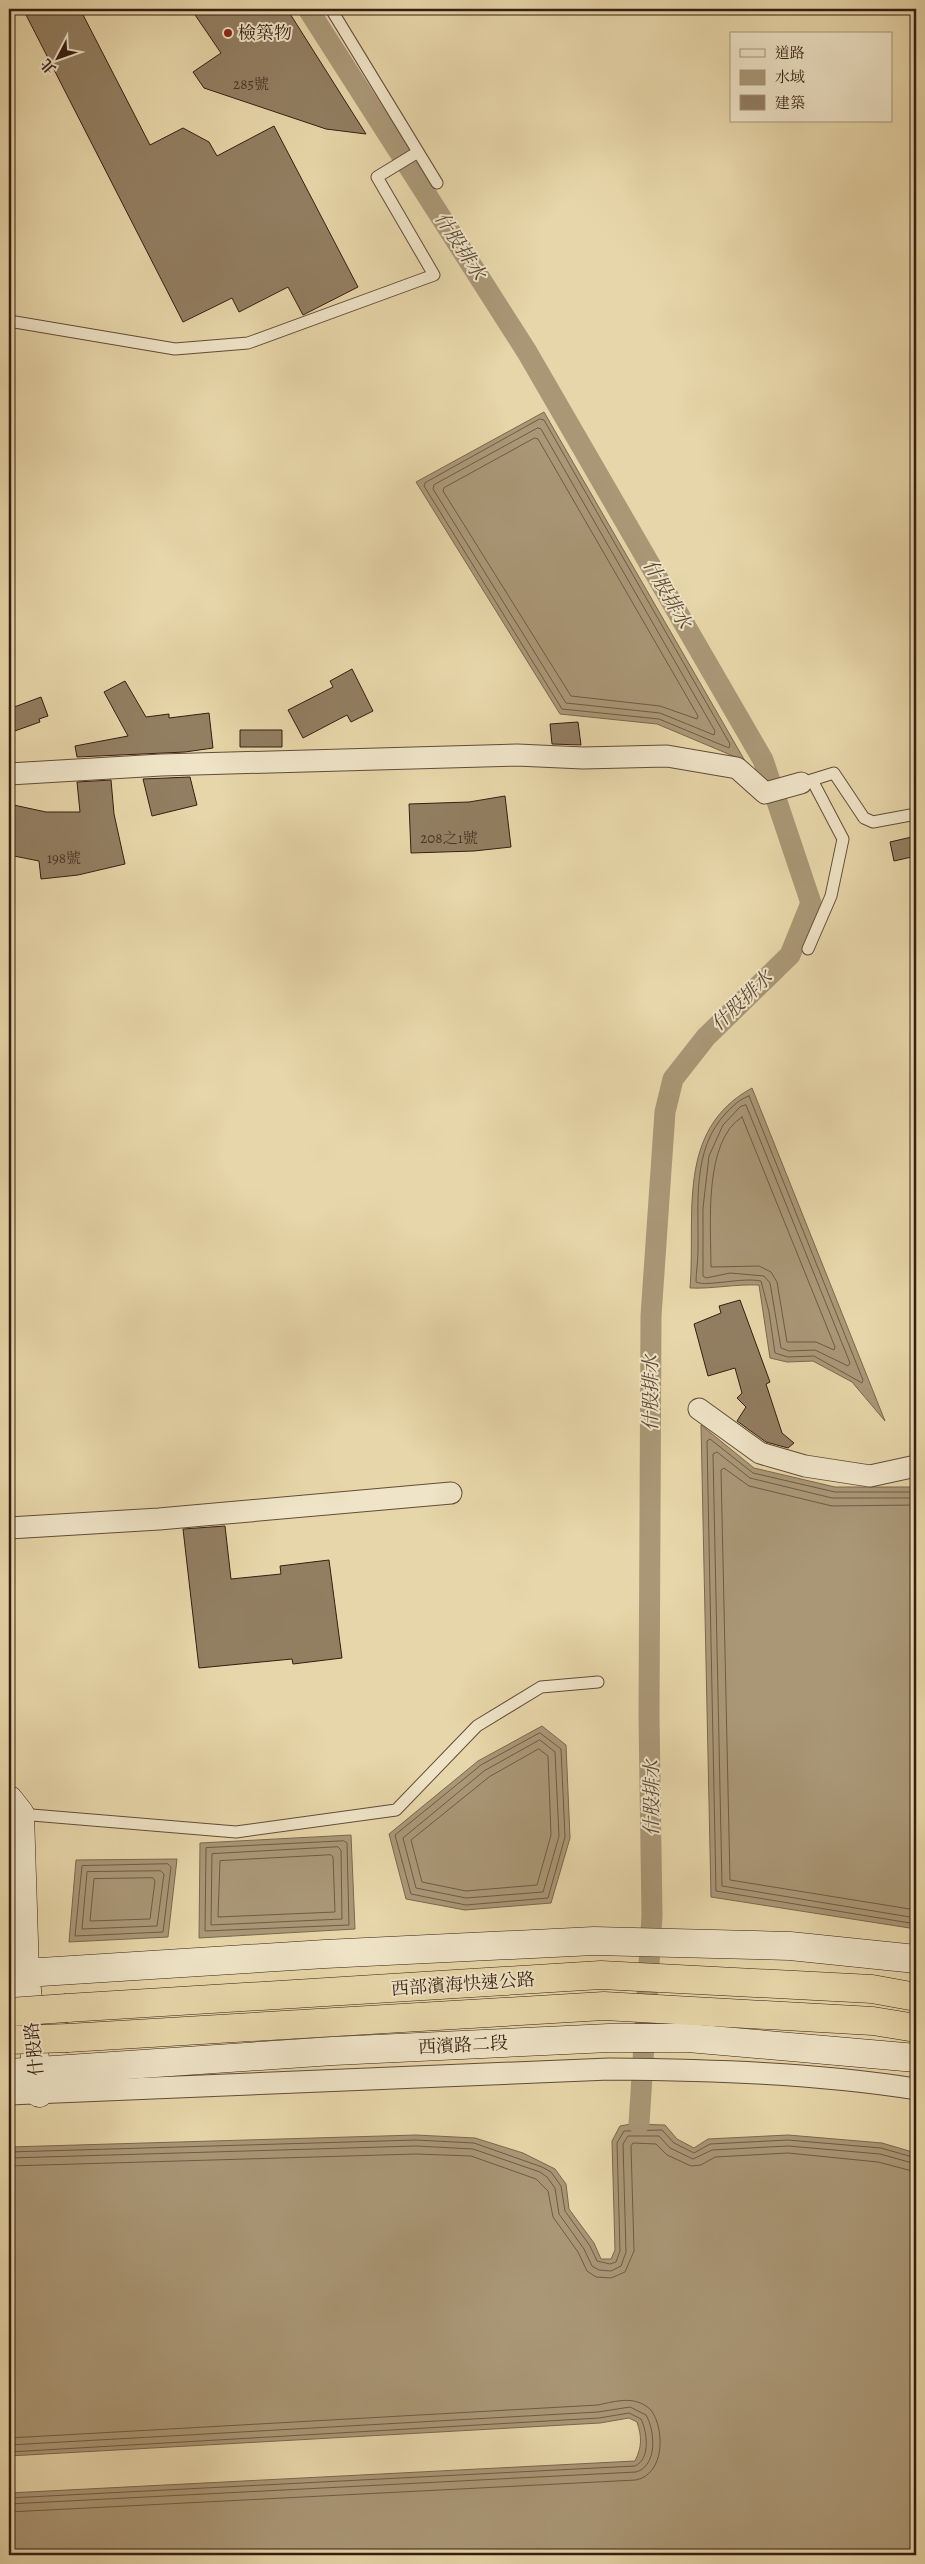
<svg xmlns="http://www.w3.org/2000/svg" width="925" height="2564" viewBox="0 0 925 2564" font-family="Alegreya,'Noto Serif TC',serif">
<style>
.water{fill:#aa9776;stroke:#7b674e}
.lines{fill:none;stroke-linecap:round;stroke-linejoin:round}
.shore{stroke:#705a44;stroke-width:1}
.canal{stroke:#aa9776;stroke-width:21}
.building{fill:#927e61;stroke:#351e12}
.lane-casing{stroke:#624c38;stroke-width:13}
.street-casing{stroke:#624c38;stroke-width:23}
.secondary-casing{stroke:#351e12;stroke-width:29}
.highway-casing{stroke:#351e12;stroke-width:29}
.lane{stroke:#efe4c7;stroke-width:11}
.street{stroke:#efe4c7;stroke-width:21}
.secondary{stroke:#efe4c7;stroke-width:28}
.highway{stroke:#e7d6a9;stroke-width:28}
.highway-bridge-casing{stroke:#351e12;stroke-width:29;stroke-linecap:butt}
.highway-bridge{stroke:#e7d6a9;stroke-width:28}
.poi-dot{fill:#8f2418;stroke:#efe4c7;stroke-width:2}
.labels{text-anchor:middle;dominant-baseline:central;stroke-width:4;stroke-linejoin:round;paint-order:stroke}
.number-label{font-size:15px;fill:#4c3626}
.poi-label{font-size:18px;fill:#351e12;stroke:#efe4c7;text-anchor:start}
.street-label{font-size:18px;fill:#351e12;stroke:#efe4c7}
.water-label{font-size:19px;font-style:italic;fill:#5e4835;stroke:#efe4c7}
</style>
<rect width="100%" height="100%" fill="#e7d6a9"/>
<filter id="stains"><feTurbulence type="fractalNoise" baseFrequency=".004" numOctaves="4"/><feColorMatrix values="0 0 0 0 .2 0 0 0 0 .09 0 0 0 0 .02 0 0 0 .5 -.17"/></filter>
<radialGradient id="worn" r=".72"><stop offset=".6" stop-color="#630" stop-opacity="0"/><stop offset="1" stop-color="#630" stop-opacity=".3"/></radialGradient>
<path class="water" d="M544,412L745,761L657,724L560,714L416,482Z
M752,1088L885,1421L852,1382L813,1361L787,1362L770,1358L759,1285C735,1284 713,1289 690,1288C696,1215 675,1130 752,1088Z
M701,1425L754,1468L835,1487H916V1929L711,1897Z
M542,1726L566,1745L570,1838L551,1903L465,1910L406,1899L389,1834L478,1761Z
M351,1835L355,1929L199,1938L200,1843Z
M177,1859L168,1937L69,1942L76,1860Z
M631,2124L665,2125L677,2139L694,2148L708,2139L788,2135L882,2143L916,2153V2555H9V2493L635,2461C642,2447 642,2437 637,2422L629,2418L600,2423L9,2456V2147L416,2135L475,2138L523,2153L555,2169L566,2184L569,2209L594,2243L601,2259H611L615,2250L612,2141L620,2126Z"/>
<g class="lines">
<path class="shore" d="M540,419L544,420L730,744L729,748L659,719L562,709L424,486L425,483Z
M538,428L541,429L715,731L714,735L660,713L566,703L433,489L434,485Z
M535,438L538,439L698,716L697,719L660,706L571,696L443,491L444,488Z
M749,1096L863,1380L862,1383L814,1356L788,1357L775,1353L769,1312L761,1281C742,1277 707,1287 696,1282C696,1272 698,1262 698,1251C699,1204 691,1149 727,1112C734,1105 740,1099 749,1096Z
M746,1105L850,1363L848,1366L815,1350L789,1351L781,1348L770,1283L764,1276L730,1273L706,1278L703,1276V1208L709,1156L723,1125L740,1107Z
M742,1117L835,1347L834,1350L816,1342H787L777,1282L771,1272L759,1266L711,1267C711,1227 703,1141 742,1117Z
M916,1492H835L753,1473L710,1439L707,1441L716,1891L916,1924
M916,1498H832L750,1478L717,1452L713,1454L722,1886L916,1918
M916,1505L832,1506L749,1486L724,1468L721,1470L730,1880L916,1910
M540,1733L561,1749L565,1837L548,1898L466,1905L411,1894L395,1835L481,1765Z
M540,1740L555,1752L559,1836L543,1892L466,1898L416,1888L403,1838L484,1771Z
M539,1749L548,1756L551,1835L537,1885L466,1891L422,1882L411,1840L489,1777Z
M344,1841L347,1843L349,1925L205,1931L206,1848Z
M338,1847L341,1850L342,1919L211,1925L212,1854Z
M331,1855L333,1857L335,1912L218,1917L220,1861Z
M168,1864L171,1867L163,1932L75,1936L82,1866Z
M161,1871L164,1874L157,1926L82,1929L87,1872Z
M153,1878L155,1881L150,1919L90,1921L94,1879Z
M9,2152L416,2140L474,2143L542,2167L551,2172L561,2186L565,2211L590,2246L597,2261L610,2264L616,2262L620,2251L617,2143L624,2131L662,2130L674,2143L694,2153L710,2144L788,2140L881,2148L916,2158
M9,2158L416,2146L473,2149L540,2172L547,2177L555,2188L559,2214L584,2249L592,2266L599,2270L611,2271L621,2266L626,2252L623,2144L628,2136H659L670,2148L693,2159L712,2150L788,2146L880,2154L916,2164
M9,2166L416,2154L471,2156L536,2179L548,2191L553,2217L578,2252L587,2271L596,2277L611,2278L625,2272L634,2251L631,2146L633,2143L656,2144L667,2155L691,2166L701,2165L715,2157L788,2153L878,2162L916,2172
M9,2438L598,2405C617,2401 635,2395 651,2410C665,2429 665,2474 636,2480L9,2512
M9,2445L598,2412L630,2407L646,2415C655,2430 658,2466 636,2472L9,2504
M9,2452L599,2418L629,2413L641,2419C647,2431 651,2459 635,2466L9,2498"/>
<path class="canal" d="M308,9L527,352L763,760L811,903L790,955L706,1037L673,1079L665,1112L651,1316L649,1716L652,1916L639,2124"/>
</g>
<path class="building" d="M23,9H80L150,145L183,128L209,142L217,156L274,126L358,287L303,315L288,287L239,312L232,298L183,322Z
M191,9H273L277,15L287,9L366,134L326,129L204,88L193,72L221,53Z
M352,669L373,711L351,722L347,715L303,738L288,710L333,687L330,681Z
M125,681L146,717L169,714V718L209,713L213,748L185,752L77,757L75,746L128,736L104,692Z
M41,697L48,716L39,719L40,722L9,733V709Z
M578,722L581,745L552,744L550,724Z
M240,730H282V747H240Z
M190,777L197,805L152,816L143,779Z
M111,780L114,814L125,864L78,875L41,879L39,861L9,855V804L46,812H80L77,782Z
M505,796L511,847L474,851L411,853L409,804L469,802Z
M916,836V856L894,861L890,842Z
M740,1300L770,1382L766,1384L782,1433L794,1443L788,1448L766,1442L737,1421L746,1407L737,1398L742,1393L735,1368L708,1376L694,1324L721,1313L719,1306Z
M225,1526L231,1579L281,1574L280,1566L329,1560L342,1658L293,1664L292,1659L199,1668L183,1529Z"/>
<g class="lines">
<defs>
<path id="lane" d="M331,9L437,183
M9,321L175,349L248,343L434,275L377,177L418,152
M805,782L834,773L864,818L873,822L916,814
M808,949L831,896L843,839L812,780
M20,1814L236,1832L396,1810L477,1726L541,1687L598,1682"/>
<path id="street" d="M9,774L161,765L517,755L583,758L667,756L737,768L765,793L801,783
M699,1409L760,1453L805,1466L870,1476L916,1466
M9,1528L159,1519L451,1493
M9,2094L609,2069C711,2070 815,2073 916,2089"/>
<path id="secondary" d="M9,1800L20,1814L25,1973L39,2093
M9,1974L325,1954L594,1941L790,1946L916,1959
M9,2073L333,2051L609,2038H688L916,2058"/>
<path id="highway" d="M67,2008L601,1975L872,1989L916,1997
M68,2038L604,2006L873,2021L916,2028"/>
</defs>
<use href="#lane" class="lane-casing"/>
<use href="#street" class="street-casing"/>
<use href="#secondary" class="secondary-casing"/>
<use href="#highway" class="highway-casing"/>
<use href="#lane" class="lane"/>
<use href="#street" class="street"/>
<use href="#secondary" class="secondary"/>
<use href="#highway" class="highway"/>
<defs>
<path id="highway-bridge" d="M9,2012L67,2008
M9,2040L68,2038"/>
</defs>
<use href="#highway-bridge" class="highway-bridge-casing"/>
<use href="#highway-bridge" class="highway-bridge"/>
</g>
<circle class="poi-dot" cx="228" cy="33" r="5"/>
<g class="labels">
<g class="number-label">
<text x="251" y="84">285號</text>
<text x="449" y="838">208之1號</text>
<text x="64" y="858">198號</text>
</g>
<g class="poi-label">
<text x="238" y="33">檢築物</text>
</g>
<g class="street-label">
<text transform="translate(463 1984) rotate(-4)">西部濱海快速公路</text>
<text transform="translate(463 2045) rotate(-3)">西濱路二段</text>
<text transform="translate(34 2049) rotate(-96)">什股路</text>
</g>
<g class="water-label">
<text transform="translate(460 246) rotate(57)">什股排水</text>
<text transform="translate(667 594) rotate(60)">什股排水</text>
<text transform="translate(742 1001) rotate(-44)">什股排水</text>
<text transform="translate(651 1393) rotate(-90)">什股排水</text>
<text transform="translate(652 1798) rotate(-90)">什股排水</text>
</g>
</g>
<rect width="925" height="2564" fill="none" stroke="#e7d6a9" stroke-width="30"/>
<rect x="10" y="10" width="905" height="2544" fill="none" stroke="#351e12" stroke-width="2.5"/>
<rect x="15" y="15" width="895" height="2534" fill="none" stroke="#351e12"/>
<rect x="730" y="32" width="162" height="90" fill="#efe4c7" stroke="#a5957f"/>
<rect x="740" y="49" width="25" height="8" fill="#efe4c7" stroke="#a5957f"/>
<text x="775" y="58" font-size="15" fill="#351e12">道路</text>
<rect x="740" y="70" width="25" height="15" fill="#aa9776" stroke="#a5957f"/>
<text x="775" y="82" font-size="15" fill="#351e12">水域</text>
<rect x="740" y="95" width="25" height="15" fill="#927e61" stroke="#a5957f"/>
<text x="775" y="108" font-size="15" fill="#351e12">建築</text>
<g transform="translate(58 58) rotate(229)" stroke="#efe4c7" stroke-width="4" paint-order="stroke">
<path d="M0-4L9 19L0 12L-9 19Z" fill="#351e12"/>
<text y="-8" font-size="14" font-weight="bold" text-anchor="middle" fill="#351e12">北</text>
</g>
<rect width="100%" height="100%" filter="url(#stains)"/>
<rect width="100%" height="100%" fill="url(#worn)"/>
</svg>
